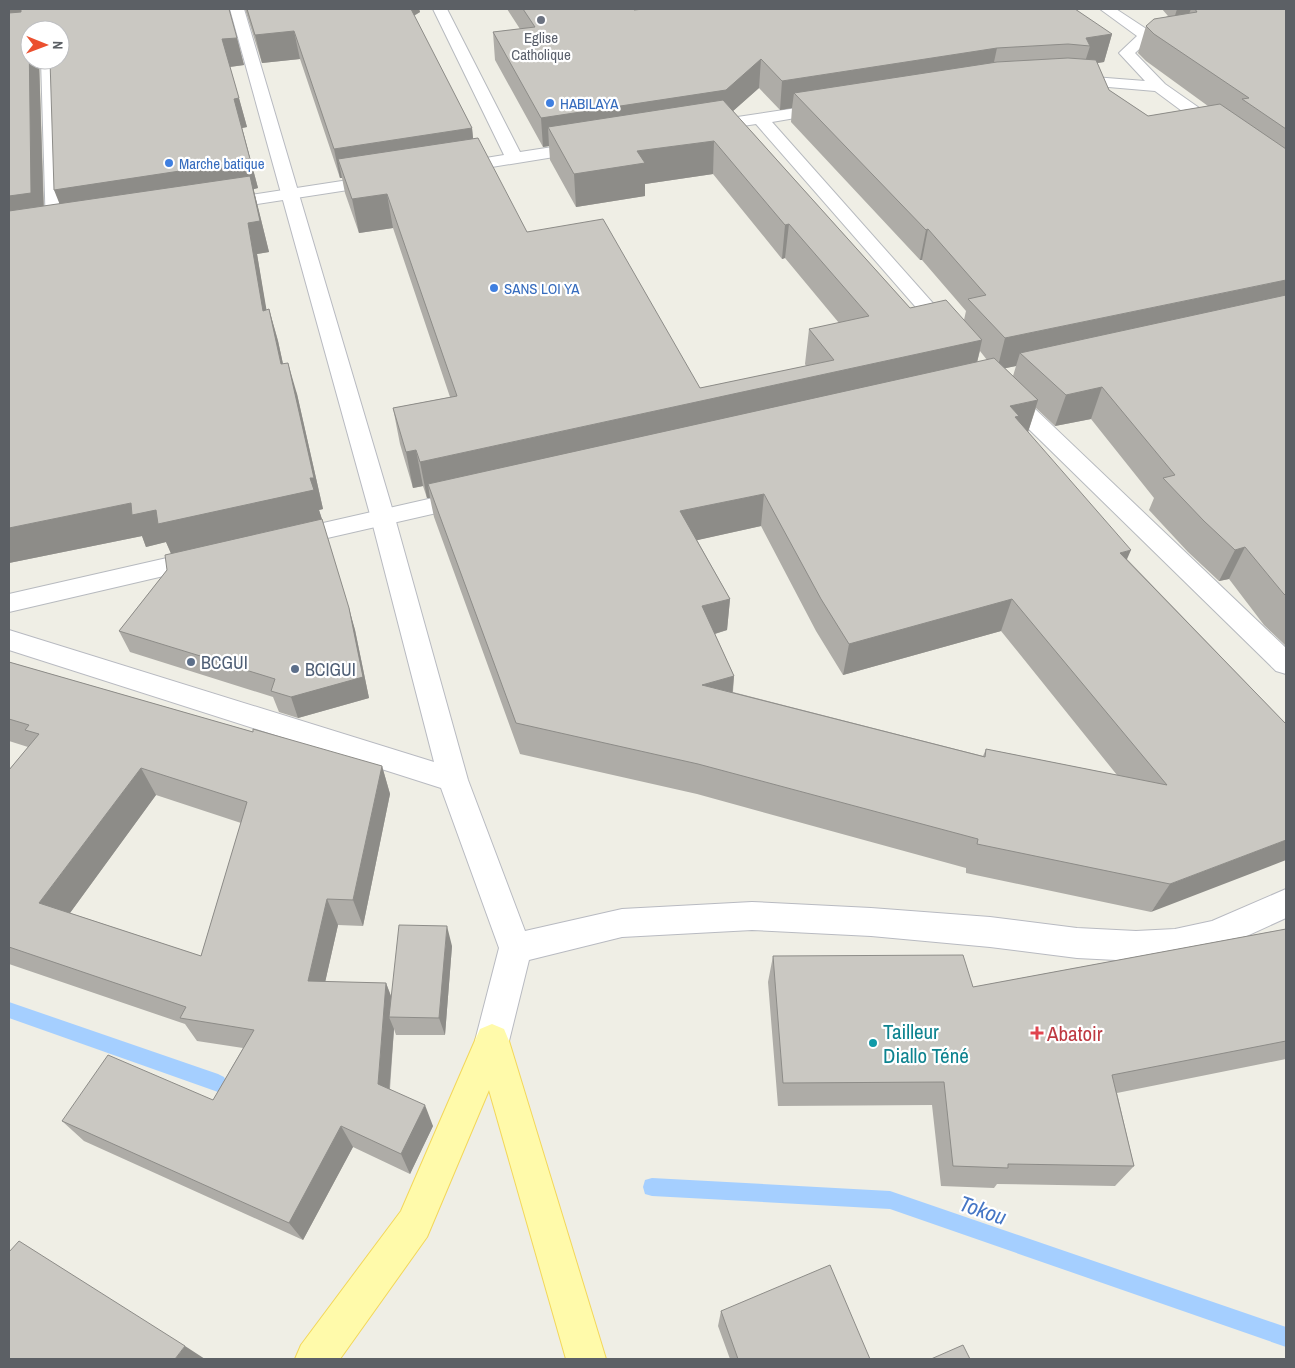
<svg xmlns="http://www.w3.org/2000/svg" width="1295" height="1368" viewBox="0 0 1295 1368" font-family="'Archivo Narrow',sans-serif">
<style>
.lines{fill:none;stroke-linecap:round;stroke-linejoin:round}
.stream{fill:#a5cfff;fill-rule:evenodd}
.street-casing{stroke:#b7babf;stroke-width:2}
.secondary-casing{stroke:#b8bac1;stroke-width:2}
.primary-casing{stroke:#f3d75a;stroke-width:2}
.street{fill:#fff;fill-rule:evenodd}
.secondary{fill:#fff;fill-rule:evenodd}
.primary{fill:#fffaaa;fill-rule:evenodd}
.wall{fill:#aeaca7;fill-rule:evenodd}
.shaded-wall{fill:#8d8c88}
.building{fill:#cac8c2;stroke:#8d8c88;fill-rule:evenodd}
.worship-dot{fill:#6b7280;stroke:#fff;stroke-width:2}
.shop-dot{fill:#3f7fe0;stroke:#fff;stroke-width:2}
.service-dot{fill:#5c6f8a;stroke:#fff;stroke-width:2}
.health-dot{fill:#e0444e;stroke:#fff;stroke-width:2}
.culture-dot{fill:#0f9aa8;stroke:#fff;stroke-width:2}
.labels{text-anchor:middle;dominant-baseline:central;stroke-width:4.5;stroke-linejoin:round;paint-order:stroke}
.far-worship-label{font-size:15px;fill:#5b616d;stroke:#fff}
.far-shop-label{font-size:15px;fill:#366cbe;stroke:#fff;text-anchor:start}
.service-label{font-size:18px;fill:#4e5e75;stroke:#fff;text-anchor:start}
.near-culture-label{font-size:21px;fill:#0d838f;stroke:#fff;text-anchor:start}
.near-health-label{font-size:21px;fill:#be3a42;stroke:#fff;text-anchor:start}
.near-water-label{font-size:22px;font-style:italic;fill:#4576c5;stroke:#fff}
</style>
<rect width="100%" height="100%" fill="#efeee5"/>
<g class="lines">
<path class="stream" d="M9,1002L218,1074L224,1077L227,1083L224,1089L218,1092L9,1018Z
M652,1178L890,1191L1286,1327V1347L890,1209L652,1196L645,1194L643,1187L645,1180Z"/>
<defs>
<path id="street" d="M433,9H447L520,152L585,142L591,143L593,147L591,151L455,173L449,172L446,168L449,164L504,155Z
M1100,9H1116L1148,30L1235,9H1255L1253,12L1229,20L1151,38L1135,53L1165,84L1225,126L1227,130L1225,134H1213L1155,91L1062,83L1060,80L1062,77L1068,75L1145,81L1119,53L1137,36Z
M41,60H57L64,230L62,234L55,236L48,234L46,230Z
M830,103L836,105L838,108L836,111L772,122L955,328L958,332L955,336L948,338L941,336L756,124L704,132L698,130L696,127L698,124L704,122Z
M381,175L387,176L390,180L387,184L218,210L212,209L209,205L212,201L218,200Z
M1005,386L1013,388L1286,648V674L1276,671L997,398L994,393L997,388Z
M468,490L476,492L480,498L476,504L288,547L279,545L276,539L279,533L288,531Z
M202,550L211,553L215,559L211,565L9,612V594Z"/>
<path id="secondary" d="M230,9H244L395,518L468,780L525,931L622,909L752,902L871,908L990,917L1077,928L1136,931L1175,929L1212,921L1286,889V918L1216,950L1175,959L1136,961L1077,958L990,947L871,936L752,930L622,937L529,960L509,1041L504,1053L492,1058L480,1053L475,1041L499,948L441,788L9,650V630L434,762L371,518Z"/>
<path id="primary" d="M492,1024L504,1029L509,1041L606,1359H566L489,1090L427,1237L340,1359H295L301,1345L401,1211L480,1029Z"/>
</defs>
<use href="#street" class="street-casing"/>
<use href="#secondary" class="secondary-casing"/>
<use href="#primary" class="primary-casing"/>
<use href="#street" class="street"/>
<use href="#secondary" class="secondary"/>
<use href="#primary" class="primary"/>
</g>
<path class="wall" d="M9,9L237,38L244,65L230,67L247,127L242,128L258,188L254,189V191L269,252L257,254L266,310L269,309L278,341L283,364L297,394L323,509L319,510L355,630L369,698L298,718L279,712L273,697L130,652L119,631L167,570L171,553L166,542L146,547L142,536L9,563ZM30,30H60L59,204L44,206L39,60H30Z
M245,9H419L420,12L414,16L472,128L473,138L527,232L700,388L806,366L805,364L809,329L839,323L785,258L782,259L713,174L645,184V196L576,207L550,160L549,146L543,147L495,60L493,32L520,29L507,9H633L634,10L1112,34L1104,62L1097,63L1109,90L1148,116L1208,106L1146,61L1138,53L1146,26L1168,16L1162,9H1286V646L1264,625L1229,579L1219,581L1188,552L1149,510L1154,498L1091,419L1055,426L1036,408L1028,432L1127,559L1286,724L1151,912L966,873V868L697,794L520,754L434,517L430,498H427L423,486L413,488L400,444L393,408L450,397L393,228L359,233L345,193L342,178H340L300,59L262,63ZM759,88L780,110L792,108L791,122L920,260H922L966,311L964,320L910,308L733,111ZM980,351L987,360L977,362ZM1016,366L1013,376L1005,368ZM761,526L816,631L843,675L1001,631L1117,775L986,749L983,756L733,692L734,676L715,634L727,630L730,599L697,540Z
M9,662L253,732L382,766L390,794L363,926L338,925L325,982L386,983L391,996L452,946L445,1035H396L394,1029L390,1089L433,1126L410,1174L353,1147L303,1240L84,1141L62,1121L213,1100L243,1048L197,1041L185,1024L9,964V770L28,747L9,741ZM156,795L241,823L201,956L70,913Z
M1286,929V1059L1117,1093L1134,1166L1115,1186L997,1184L994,1188L941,1186L932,1105L778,1106L768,982L773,956L973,987Z
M721,1311L870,1359H730L718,1326Z"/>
<path class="shaded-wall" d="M9,9H24L9,31Z
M405,9H419L420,12L406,20Z
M1177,9H1191L1187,19L1173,22Z
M30,31V60H39L44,223L9,228V196L29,32Z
M294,31L300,59L262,63L255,35Z
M1112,34L1104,62L1084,65L1090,46L1086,38Z
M237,38L244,65L229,67L222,39Z
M997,48L991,76L794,93L792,108L780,110L782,81Z
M761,59L759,88L724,119L548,127L549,146L543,147L541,118Z
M239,98L247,127L242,128L258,188L254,189V191L269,252L257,254L272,342L66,220L54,190L234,99Z
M472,128L475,158L338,159L342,178H340L334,149Z
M714,141L713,174L645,184V196L576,207L574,174L637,151Z
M387,194L393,228L359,233L352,199Z
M789,224L785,258L782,259L785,225Z
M928,229L922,260H920L926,230Z
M1286,280V308L1020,353L1016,366L997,370L1005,338Z
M269,309L278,341L290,396L281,364Z
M982,340L974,376L428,484L430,498H427L420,462Z
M288,363L297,394L323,509L319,510L323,522L172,556L166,542L146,547L142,536L9,563V528L131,503L310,478Z
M1102,387L1091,419L1055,426L1066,395Z
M1038,400L1028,432L1013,435L1010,406Z
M416,450L423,486L413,488L406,452Z
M764,494L761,526L680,544V511Z
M1245,547L1229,579L1219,581L1235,550Z
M1131,550L1117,582L1120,553Z
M730,599L727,630L701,638L702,606Z
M1012,599L1001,631L843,675L849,644Z
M349,608L355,630L369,698L298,718L291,697Z
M734,676L731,707L702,685Z
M382,766L390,794L363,926L353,900Z
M141,768L156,795L59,928L39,903Z
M1286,840V860L1151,912L1170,884Z
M327,899L338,925L320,1005L308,981Z
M447,926L452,946L445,1035L439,1018Z
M386,983L395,1007L389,1017L394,1029L388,1105L378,1084Z
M425,1105L433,1126L410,1174L401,1154Z
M341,1126L353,1147L303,1240L289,1223Z
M185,1346L205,1359H175Z"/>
<path class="building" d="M21,9H229L237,38L222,39L239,98L234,99L250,159H246V161L54,190L50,60H60V30H30L29,32L31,193L9,196V13L21,12Z
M247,9H411L472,128L334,149L294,31L255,35Z
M523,9H633L634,10L644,9H1075L1112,34L1086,38L1090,46L1068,44L997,48L782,81L761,59L726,90L541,118L493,32L535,27Z
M1195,9H1286V129L1242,99L1249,98L1154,34L1146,26L1154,19L1197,12Z
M1068,58L1096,60L1109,90L1148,116L1220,104L1286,149V280L1005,338L968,299L986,295L928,229L926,230L794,93L997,62Z
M723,100L910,308L946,300L982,340L420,462L416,450L406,452L393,408L457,396L387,194L352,199L338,159L478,138L527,232L603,219L700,388L834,360L809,329L869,316L789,224L785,225L714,141L637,151L645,163L574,174L548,127Z
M250,176L260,221L248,223L263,311L269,309L281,364L288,363L314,478H310L314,490L158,524L156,510L132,515L131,503L9,528V211Z
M1286,295V596L1283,593L1245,547L1235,550L1204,521L1163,478L1175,475L1102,387L1066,395L1020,353Z
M994,358L1038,400L1010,406L1019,416L1015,417L1131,550L1120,553L1286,724V840L1170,884L977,844L978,839L698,764L516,723L428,484ZM764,494L821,599L849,644L1012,599L1167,785L986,749L985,757L702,685L734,676L702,606L730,599L680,511Z
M322,519L349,608L363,677L291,697L271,691L275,679L119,631L167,570L165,555Z
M9,662L253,732V729L382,766L353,900L327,899L308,981L386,983L378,1084L425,1105L401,1154L341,1126L289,1223L62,1121L108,1055L213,1100L254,1030L180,1018L186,1007L9,947V770L39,734L25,730L29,725L9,719ZM141,768L247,802L201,956L39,903Z
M399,925L447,926L439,1018L389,1017Z
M1286,929V1041L1112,1075L1134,1166L1008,1164V1168L953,1166L944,1082L783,1083L773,956L963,955L973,987Z
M19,1241L185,1346L175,1359H9V1252Z
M830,1265L870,1359H738L721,1311Z
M963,1345L970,1359H931Z"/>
<circle class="worship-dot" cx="541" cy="20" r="5"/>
<g class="shop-dot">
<circle cx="550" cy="103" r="5"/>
<circle cx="169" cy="163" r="5"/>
<circle cx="494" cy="288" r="5"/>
</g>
<g class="service-dot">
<circle cx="191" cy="662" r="5"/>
<circle cx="295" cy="669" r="5"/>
</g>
<path class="health-dot" d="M1034.5 1025.5h5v5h5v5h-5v5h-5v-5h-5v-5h5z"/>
<circle class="culture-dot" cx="873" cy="1043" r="5"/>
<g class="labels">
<g class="far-worship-label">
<text x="541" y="37">Eglise<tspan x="541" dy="17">Catholique</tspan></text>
</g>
<g class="far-shop-label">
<text x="560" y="103">HABILAYA</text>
<text x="179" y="163">Marche batique</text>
<text x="504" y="288">SANS LOI YA</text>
</g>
<g class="service-label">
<text x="201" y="662">BCGUI</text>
<text x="305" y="669">BCIGUI</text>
</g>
<g class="near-culture-label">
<text x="883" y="1031">Tailleur<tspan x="883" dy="24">Diallo Téné</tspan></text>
</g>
<g class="near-health-label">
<text x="1047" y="1033">Abatoir</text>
</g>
<g class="near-water-label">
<text transform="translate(983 1210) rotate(19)">Tokou</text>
</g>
</g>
<rect width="1295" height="1368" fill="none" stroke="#5c6065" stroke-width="20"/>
<g transform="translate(45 45) rotate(91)"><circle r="24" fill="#ffffff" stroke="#bebfc1"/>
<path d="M0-4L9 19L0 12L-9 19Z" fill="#eb502f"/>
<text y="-8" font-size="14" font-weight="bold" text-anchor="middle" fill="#5c6065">N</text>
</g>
</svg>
